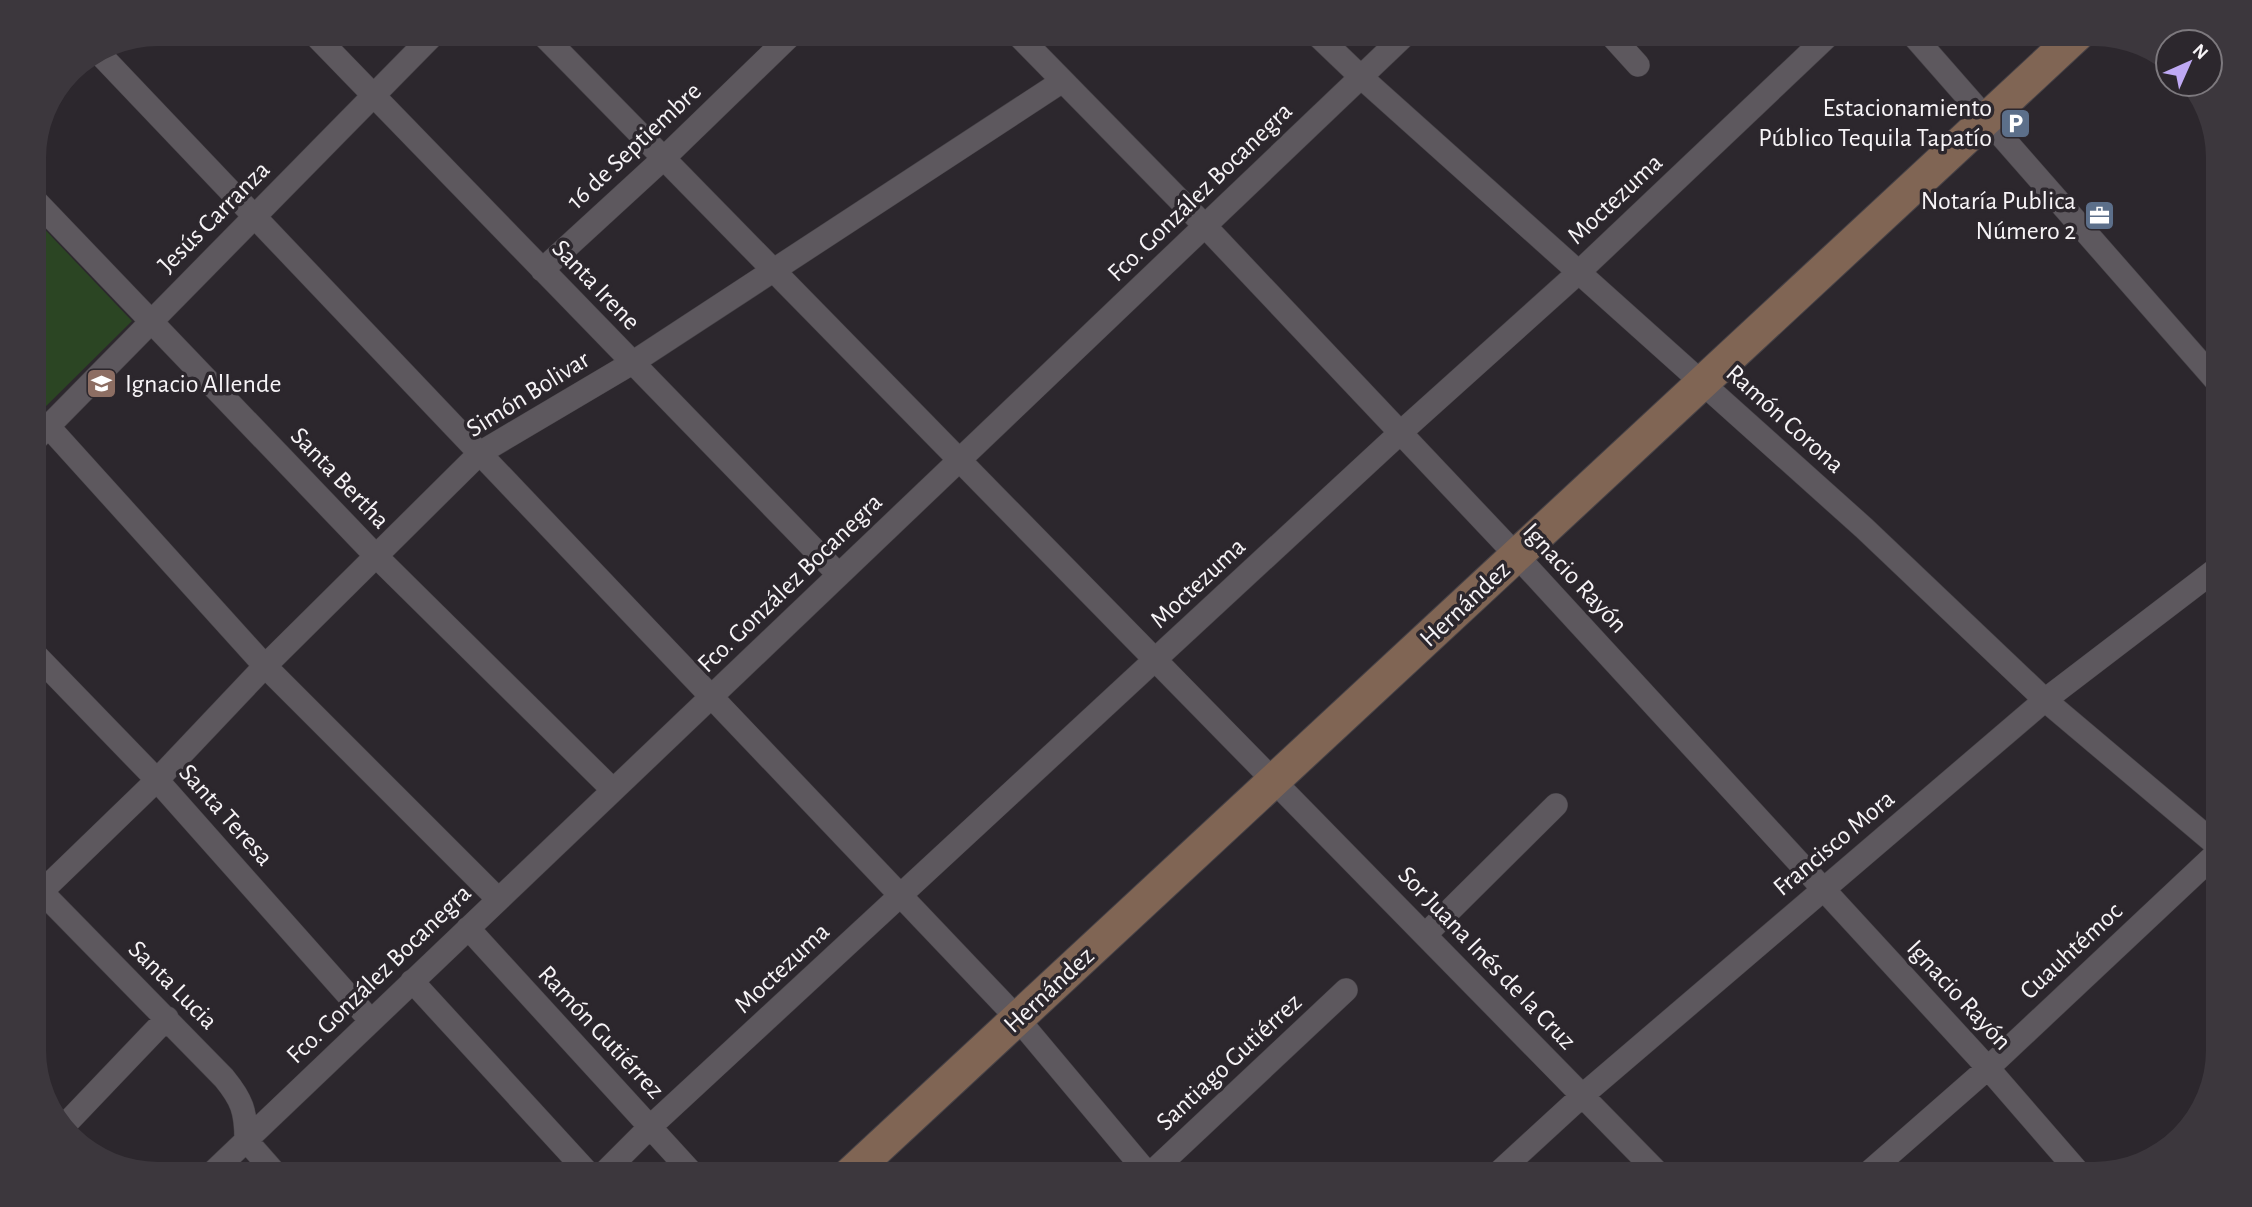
<svg xmlns="http://www.w3.org/2000/svg" width="2252" height="1207" viewBox="0 0 2252 1207" font-family="'Alegreya Sans',sans-serif">
<style>
.pitch{fill:#2b4523}
.lines{fill:none;stroke-linecap:round;stroke-linejoin:round}
.street-casing{stroke:#464247;stroke-width:24}
.secondary-casing{stroke:#464247;stroke-width:35}
.street{stroke:#5d585e;stroke-width:23}
.secondary{stroke:#806554;stroke-width:33}
.labels{text-anchor:middle;dominant-baseline:central;stroke-width:7;stroke-linejoin:round;paint-order:stroke}
.poi-label{font-size:26px;fill:#f7f4f7;stroke:#2c272d;text-anchor:end}
.street-label{font-size:26px;fill:#f7f4f7;stroke:#2c272d}
</style>
<rect width="100%" height="100%" fill="#2c272d"/>
<path class="pitch" d="M33,217L132,321L34,418V417Z"/>
<g class="lines">
<defs>
<path id="street" d="M313,33L839,575
M541,33L1659,1174
M1016,33L1205,226L1517,556L1988,1068L2080,1174
M1315,33L1361,77L1864,528L2045,700L2219,847
M1609,33L1638,65
M1911,33L2219,384
M97,51L1018,1019L1148,1174
M33,198L375,555L613,790
M542,270L664,158L793,33
M48,426L265,666L498,899
M34,441L435,33
M34,653L157,780L371,1021
M34,884L224,1078C242,1100 246,1111 246,1140
M34,899L157,780L265,666L480,453L632,363L1061,82
M468,928L693,1174
M1425,935L1556,805
M412,981L589,1174
M63,1127L167,1018
M246,1140L276,1174
M211,1174L1407,33
M603,1174L650,1127L1400,433L1579,272L1831,33
M1150,1174L1346,990
M1497,1174L1583,1095L2045,700L2219,567
M1867,1174L1988,1068L2219,851"/>
<path id="secondary" d="M850,1174L2079,33"/>
</defs>
<use href="#street" class="street-casing"/>
<use href="#secondary" class="secondary-casing"/>
<use href="#street" class="street"/>
<use href="#secondary" class="secondary"/>
</g>
<defs>
<symbol id="parking-square" viewBox="-11 -11 22 22"><rect x="-9" y="-9" width="18" height="18" rx="4" fill="#5c6f8a" stroke="#2c272d"/><path d="M-3.5-5.5H1a3.5 3.5 0 0 1 0 7H-1V5.5H-3.5ZM-1-3.4V-.6H.8a1.4 1.4 0 0 0 0-2.8Z" fill="#fff"/></symbol>
<symbol id="office-square" viewBox="-11 -11 22 22"><rect x="-9" y="-9" width="18" height="18" rx="4" fill="#5c6f8a" stroke="#2c272d"/><path d="M-6-3h4V-5.5h4V-3h4V5H-6ZM-1-4.5V-3h2v-1.5ZM-6 0V1H6V0Z" fill="#fff"/></symbol>
<symbol id="school-square" viewBox="-11 -11 22 22"><rect x="-9" y="-9" width="18" height="18" rx="4" fill="#8d6e63" stroke="#2c272d"/><path d="M0-5L7-2L0 1L-7-2ZM-4 1L0 2.5L4 1V4Q0 6-4 4Z" fill="#fff"/></symbol>
</defs>
<g fill-rule="evenodd">
<use href="#parking-square" x="1998" y="106" width="35" height="35"/>
<use href="#office-square" x="2082" y="198" width="35" height="35"/>
<use href="#school-square" x="84" y="366" width="35" height="35"/>
</g>
<g class="labels">
<g class="poi-label">
<text x="1992" y="108">Estacionamiento<tspan x="1992" dy="30">Público Tequila Tapatío</tspan></text>
<text x="2076" y="201">Notaría Publica<tspan x="2076" dy="30">Número 2</tspan></text>
<text x="125" y="384" text-anchor="start">Ignacio Allende</text>
</g>
<g class="street-label">
<text transform="translate(634 146) rotate(-43)">16 de Septiembre</text>
<text transform="translate(1200 192) rotate(-44)">Fco. González Bocanegra</text>
<text transform="translate(1615 199) rotate(-43)">Moctezuma</text>
<text transform="translate(214 217) rotate(-45)">Jesús Carranza</text>
<text transform="translate(596 285) rotate(46)">Santa Irene</text>
<text transform="translate(528 394) rotate(-32)">Simón Bolivar</text>
<text transform="translate(1785 419) rotate(42)">Ramón Corona</text>
<text transform="translate(340 478) rotate(46)">Santa Bertha</text>
<text transform="translate(1575 578) rotate(47)">Ignacio Rayón</text>
<text transform="translate(790 583) rotate(-44)">Fco. González Bocanegra</text>
<text transform="translate(1198 583) rotate(-43)">Moctezuma</text>
<text transform="translate(1465 604) rotate(-43)">Hernández</text>
<text transform="translate(226 815) rotate(48)">Santa Teresa</text>
<text transform="translate(1834 843) rotate(-40)">Francisco Mora</text>
<text transform="translate(2071 951) rotate(-43)">Cuauhtémoc</text>
<text transform="translate(1487 958) rotate(46)">Sor Juana Inés de la Cruz</text>
<text transform="translate(782 968) rotate(-43)">Moctezuma</text>
<text transform="translate(379 974) rotate(-44)">Fco. González Bocanegra</text>
<text transform="translate(173 985) rotate(45)">Santa Lucia</text>
<text transform="translate(1049 990) rotate(-43)">Hernández</text>
<text transform="translate(1959 995) rotate(47)">Ignacio Rayón</text>
<text transform="translate(601 1032) rotate(47)">Ramón Gutiérrez</text>
<text transform="translate(1229 1062) rotate(-43)">Santiago Gutiérrez</text>
</g>
</g>
<path d="M0 0H2252V1207H0ZM158 46H2094A112 112 0 0 1 2206 158V1050A112 112 0 0 1 2094 1162H158A112 112 0 0 1 46 1050V158A112 112 0 0 1 158 46Z" fill="#3c373d" fill-rule="evenodd"/>
<g transform="translate(2189 63) rotate(45)"><circle r="33" fill="#2c272d" stroke="#7d797e" stroke-width="2"/>
<path d="M0-5L12 26L0 18L-12 26Z" fill="#bfa9f4"/>
<text y="-10" font-size="19" font-weight="bold" text-anchor="middle" fill="#f7f4f7">N</text>
</g>
</svg>
